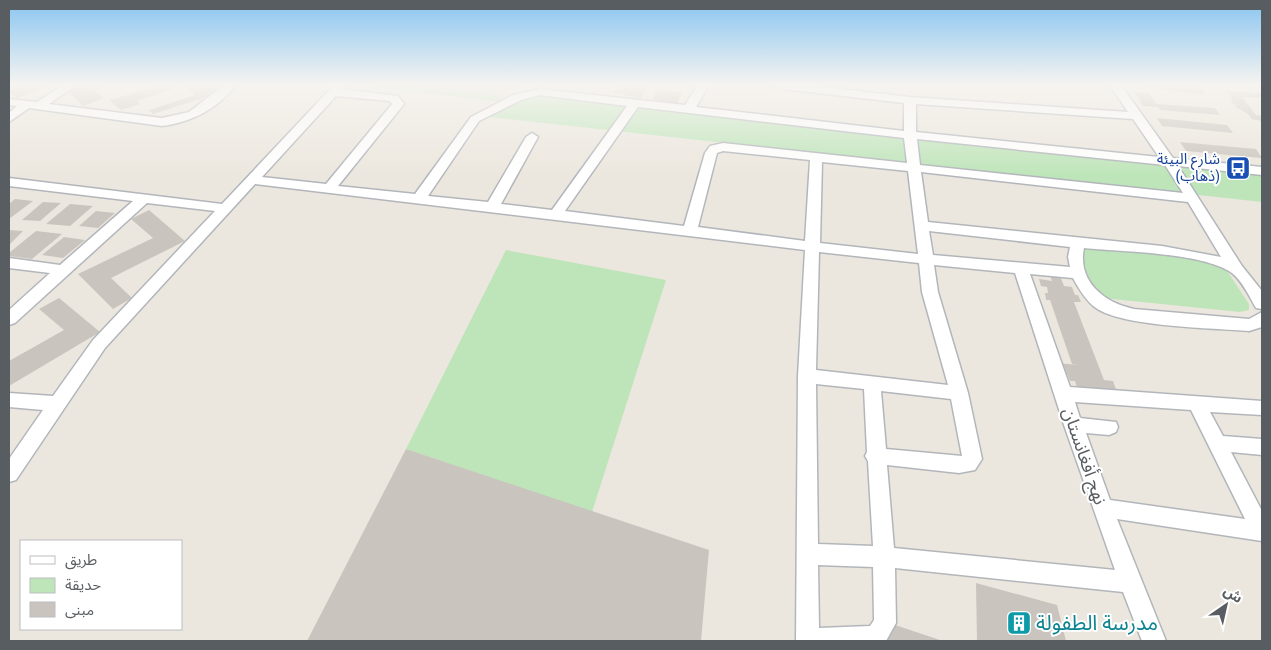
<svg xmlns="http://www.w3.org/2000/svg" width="1271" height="650" viewBox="0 0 1271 650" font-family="'Roboto Condensed','Noto Sans Arabic',sans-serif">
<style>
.education{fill:#ded9cf}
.green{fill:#bee5b9}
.building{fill:#cac4be}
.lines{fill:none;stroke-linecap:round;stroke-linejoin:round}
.minor-casing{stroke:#b2b6bb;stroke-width:3}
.minor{fill:#fff;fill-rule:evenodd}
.labels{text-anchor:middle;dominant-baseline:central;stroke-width:4;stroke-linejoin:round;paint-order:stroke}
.far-transit-label{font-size:15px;fill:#164399;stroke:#fff;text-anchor:end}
.street-label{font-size:18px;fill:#585d61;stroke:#fff}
.near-culture-label{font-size:21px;fill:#0d838f;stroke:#fff;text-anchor:start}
</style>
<rect width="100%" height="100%" fill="#ece7de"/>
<path class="education" d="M355,85H516L497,101Z"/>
<path class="green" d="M355,85H400L501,97L497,101Z
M536,95L1262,173V202L480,116L526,96Z
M1091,246L1204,258L1224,266L1249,304V310L1240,312L1112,299C1090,291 1087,273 1079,252L1082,248Z
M506,250L666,280L592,512L406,449Z"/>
<path class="building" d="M9,85H52L17,98L9,92Z
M83,85H106L94,90L104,98L83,106L67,90Z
M163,85H175L169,88L170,90L137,101L140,104L121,110L109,100Z
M185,85H213L218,90L207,94L209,96L153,114L149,110L195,95Z
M620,85H634L648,88L641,98L613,93Z
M1143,85L1200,88L1205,95L1145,87Z
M658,89L682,93L677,103L652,99Z
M1226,91L1262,93V98L1242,97L1256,115L1262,116V121L1252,119L1248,114L1236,107L1234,105L1241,106L1232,103L1231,97L1233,98Z
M1135,92L1149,93L1156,104L1215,108L1220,115L1160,110L1158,107L1143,106Z
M1157,118L1227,125L1233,133L1162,126Z
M1180,142L1256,149L1262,158L1186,151Z
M15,199L33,201L9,219V204Z
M43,202L61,203L40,221L22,220Z
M70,204L93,206L70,226L46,224Z
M149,210L185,241L111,278L132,298L113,309L78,274L153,238L131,219Z
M96,211L115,213L98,228L79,226Z
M9,230L23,231L9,245Z
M36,231L62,234L32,259L9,256V253Z
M64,237L85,240L63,258L42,255Z
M1050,275L1060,276L1064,286L1072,287L1075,295H1078L1081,302H1074L1104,380L1113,381L1117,392L1077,388L1075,381H1070L1065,369L1058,368L1056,363L1078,365L1072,364L1050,300H1046L1045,293H1048L1047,287L1041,286L1039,279L1052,281Z
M59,298L100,332L9,386V361L64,330L39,309Z
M406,449L709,550L701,641H307Z
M976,583L1057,605L1066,641H977Z
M892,624L943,641H882L881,633Z"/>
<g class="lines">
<defs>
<path id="minor" d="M63,85H76L49,104L162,118L189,112L224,85H236C217,109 192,122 162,126L29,108L9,122V113L17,106L9,105V99L37,102Z
M334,85H345L342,89L398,96L404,104L338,186L415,194L471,117L513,95L540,89L685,105L698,85H709L696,107L904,131V103L775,88L770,85H806L910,97L1128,112L1110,85H1121L1173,158L1262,167V175L1178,166L1242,266L1262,291V309L1256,308C1249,296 1243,282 1232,273C1202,252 1121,252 1084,248C1077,282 1105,303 1134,309L1249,319L1262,312V327L1249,331C1213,328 1123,327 1096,308C1086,301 1079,289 1073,278L1030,274L1070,387L1262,401V415L1210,412L1223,436L1262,439V455L1231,452L1262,511V541L1117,519L1166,641H1142L1123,592L895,568L896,623L886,641H796L798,376L805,250L255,184L105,348L16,480L9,482V459L43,410L9,407V393L53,396L93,340L215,211L147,203L15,323L9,325V310L50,273L9,268V258L60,265L133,201L9,186V178L222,204ZM540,95L627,106L552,210L501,204L538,137L532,133L526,137L488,202L428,196L479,121L521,100ZM336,96L390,101L392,104L326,184L262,177ZM916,104L1133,119L1159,157L916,132ZM638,107L904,138L907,163L723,143L710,146L705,153L684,226L565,211ZM917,139L1165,165L1183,193L920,165ZM723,151L810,160L805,241L698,227L717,153ZM822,162L908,171L918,254L820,243ZM921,172L1188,202L1221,257L1162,246L928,222ZM929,231L1070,247L1068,257L1070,267L933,255ZM819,252L919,263L922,292L948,385L816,370ZM934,265L1015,273L1064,425L1115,570L894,548L887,465L959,473L975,470L982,459L968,393L938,292ZM816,384L864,389L867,452L865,456L868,461L873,546L818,544ZM881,391L951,399L962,456L886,449ZM1075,402L1191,410L1245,519L1110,500L1086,433L1109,435L1116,432L1118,427L1116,422L1080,418ZM818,565L873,567L874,620L870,626L819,628Z"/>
</defs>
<use href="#minor" class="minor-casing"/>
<use href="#minor" class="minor"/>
</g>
<linearGradient id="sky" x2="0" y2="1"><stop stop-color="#89c5f1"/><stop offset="0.48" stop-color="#f6f4f0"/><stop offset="1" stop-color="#f6f4f0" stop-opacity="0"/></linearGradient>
<rect width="1271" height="176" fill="url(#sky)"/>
<defs>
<symbol id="bus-square" viewBox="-11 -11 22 22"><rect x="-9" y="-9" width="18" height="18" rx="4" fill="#1a4fb4" stroke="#fff"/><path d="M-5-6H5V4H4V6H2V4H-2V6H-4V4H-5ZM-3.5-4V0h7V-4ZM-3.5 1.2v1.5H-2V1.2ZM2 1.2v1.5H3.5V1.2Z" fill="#fff"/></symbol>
<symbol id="building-square" viewBox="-11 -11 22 22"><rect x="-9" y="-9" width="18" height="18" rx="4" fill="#0f9aa8" stroke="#fff"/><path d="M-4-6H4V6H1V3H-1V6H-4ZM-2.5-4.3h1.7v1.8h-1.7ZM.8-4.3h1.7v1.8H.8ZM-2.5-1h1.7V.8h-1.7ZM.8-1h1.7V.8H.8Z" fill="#fff"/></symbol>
</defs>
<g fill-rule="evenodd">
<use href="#bus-square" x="1224" y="154" width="28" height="28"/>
<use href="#building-square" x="1005" y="609" width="28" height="28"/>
</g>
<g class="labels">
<g class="far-transit-label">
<text x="1220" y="159">شارع البيئة<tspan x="1220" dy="17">(ذهاب)</tspan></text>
</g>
<g class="street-label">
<text transform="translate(1085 456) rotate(71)">نهج أفغانستان</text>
</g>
<g class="near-culture-label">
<text x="1036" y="623">مدرسة الطفولة</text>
</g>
</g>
<rect width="1271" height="650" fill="none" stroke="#585d61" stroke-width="20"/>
<rect x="20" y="540" width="162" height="90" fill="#ffffff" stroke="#bcbec0"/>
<rect x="30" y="556" width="25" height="8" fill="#ffffff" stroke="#bcbec0"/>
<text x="65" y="565" font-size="15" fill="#585d61">طريق</text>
<rect x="30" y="578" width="25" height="15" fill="#bee5b9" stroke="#bcbec0"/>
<text x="65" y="590" font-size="15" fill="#585d61">حديقة</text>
<rect x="30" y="602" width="25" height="15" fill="#cac4be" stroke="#bcbec0"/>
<text x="65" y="615" font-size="15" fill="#585d61">مبنى</text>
<g transform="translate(1226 605) rotate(34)" stroke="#ffffff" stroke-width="4" paint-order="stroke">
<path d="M0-4L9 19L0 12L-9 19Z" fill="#585d61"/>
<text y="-8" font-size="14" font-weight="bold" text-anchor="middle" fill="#585d61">ش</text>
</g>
</svg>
